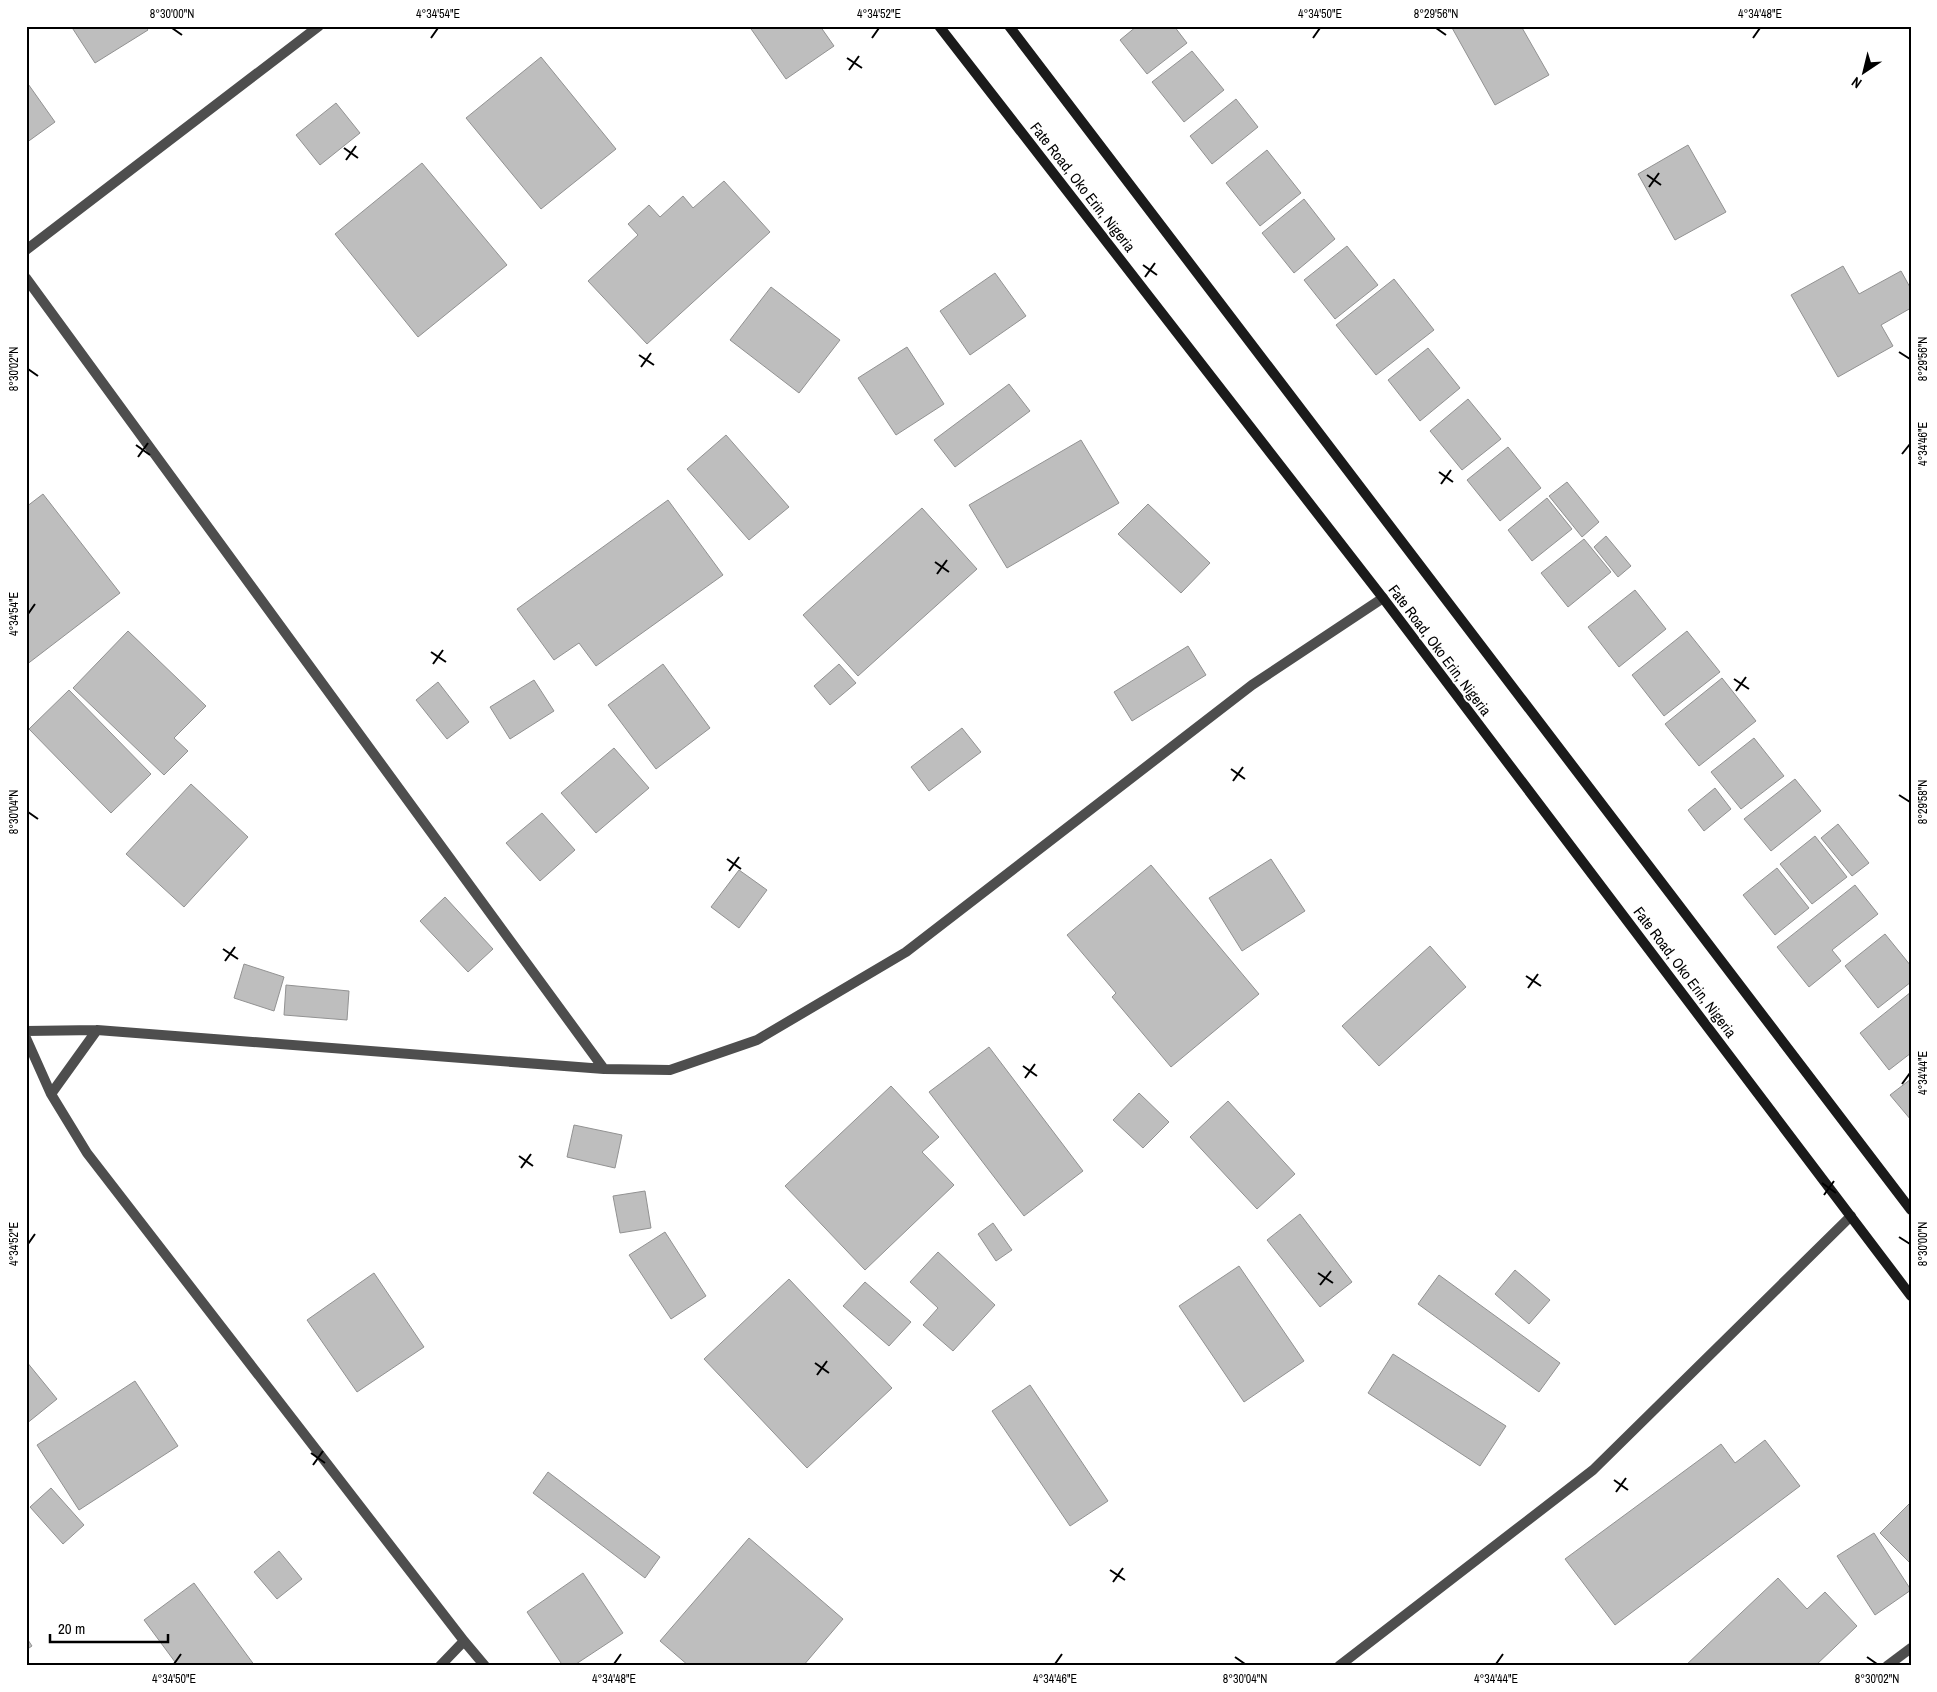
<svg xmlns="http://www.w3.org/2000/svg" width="1937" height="1692" viewBox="0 0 1937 1692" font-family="'Archivo Narrow',sans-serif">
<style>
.building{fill:#bebebe;stroke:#929292}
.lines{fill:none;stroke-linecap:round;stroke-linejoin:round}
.lane{stroke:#4e4e4e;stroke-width:10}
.street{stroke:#4e4e4e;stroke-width:10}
.secondary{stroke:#1b1b1b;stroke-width:10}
.ticks{fill:none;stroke:#000;stroke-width:2}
.labels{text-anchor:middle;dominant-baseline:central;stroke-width:4;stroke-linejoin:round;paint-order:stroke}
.street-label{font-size:15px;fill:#000;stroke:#fff}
.neatline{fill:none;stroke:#000;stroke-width:2}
.ticks-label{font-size:12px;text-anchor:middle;fill:#000}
</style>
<rect width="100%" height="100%" fill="#fff"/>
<path class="building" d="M71,26H145L148,30L95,63Z
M749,26H820L834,46L786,79Z
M1137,26H1174L1187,43L1147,74L1120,40Z
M1451,26H1521L1549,75L1495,105Z
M1192,51L1224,90L1184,122L1152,82Z
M541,57L616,149L541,209L466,118Z
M26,81L55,122L26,143Z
M1236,99L1258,127L1212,164L1190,136Z
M336,103L360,133L320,165L296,135Z
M1688,145L1726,212L1675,240L1638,174Z
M1267,150L1301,193L1260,226L1226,183Z
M422,163L507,265L418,337L335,234Z
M724,181L770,232L647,344L588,281L638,235L628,224L649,205L660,217L683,196L693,208Z
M1304,199L1335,239L1294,273L1262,233Z
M1347,246L1378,285L1335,319L1304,280Z
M1843,266L1859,294L1901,271L1911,289V308L1881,325L1893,346L1838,377L1791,295Z
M995,273L1026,316L970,355L940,311Z
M1394,279L1434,330L1376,375L1336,325Z
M771,287L840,340L799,393L730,340Z
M907,347L944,404L896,435L858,378Z
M1428,348L1460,388L1420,421L1388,380Z
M1009,384L1030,411L955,467L934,440Z
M1468,399L1501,439L1462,470L1430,431Z
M726,435L789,507L749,540L687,469Z
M1081,440L1119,503L1007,568L969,505Z
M1508,447L1541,488L1500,521L1467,480Z
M1567,482L1599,522L1582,537L1549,496Z
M43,494L120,593L26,665V507Z
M1547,498L1572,529L1532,561L1508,530Z
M668,500L723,575L596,666L579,643L554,660L517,609Z
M1148,504L1210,563L1181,593L1118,534Z
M922,508L977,569L858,676L803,615Z
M1606,536L1631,566L1618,577L1594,547Z
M1584,539L1611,572L1568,607L1541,573Z
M1635,590L1666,629L1619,667L1588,627Z
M128,631L206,706L174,738L188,751L164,775L73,688Z
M1687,631L1720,672L1664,716L1632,675Z
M1188,646L1206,675L1132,721L1114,692Z
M663,664L710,728L656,769L608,705Z
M839,664L856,683L830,705L814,686Z
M1722,678L1756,721L1699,766L1665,724Z
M534,680L554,711L510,739L490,707Z
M438,682L469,722L447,739L416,700Z
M69,690L151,774L111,813L29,729Z
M962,728L981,752L929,791L911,767Z
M1754,738L1784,776L1741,809L1711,772Z
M614,748L649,788L596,833L561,793Z
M1795,779L1821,811L1771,851L1744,819Z
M191,784L248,837L184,907L126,854Z
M1715,788L1731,809L1704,831L1688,810Z
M542,813L575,850L540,881L506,843Z
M1838,824L1869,863L1852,876L1821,838Z
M1815,836L1847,877L1812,904L1780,864Z
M1271,859L1305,911L1242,951L1209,898Z
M1151,865L1259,994L1171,1067L1112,997L1116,993L1067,935Z
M1777,868L1809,908L1775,935L1743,895Z
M739,870L767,890L739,928L711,907Z
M1855,885L1878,914L1832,950L1841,961L1809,987L1777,947Z
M445,897L493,949L468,972L420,921Z
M1885,934L1911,966V982L1878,1008L1845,966Z
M1430,946L1466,987L1379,1066L1342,1026Z
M244,964L284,977L274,1011L234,998Z
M286,985L349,991L347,1020L284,1015Z
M1911,992V1053L1889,1070L1860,1033Z
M989,1047L1083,1171L1024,1216L929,1092Z
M1911,1079V1120L1890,1095Z
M891,1086L939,1137L922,1152L954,1185L865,1270L785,1186Z
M1139,1093L1169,1122L1143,1148L1113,1120Z
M1228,1101L1295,1174L1257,1209L1190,1137Z
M574,1125L622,1135L615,1168L567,1157Z
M645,1191L651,1228L620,1233L613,1196Z
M1300,1214L1352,1282L1320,1307L1267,1240Z
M993,1223L1012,1250L996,1261L978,1234Z
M665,1232L706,1296L671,1319L629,1255Z
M938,1252L995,1305L953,1351L923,1325L938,1308L910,1282Z
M1239,1266L1304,1361L1244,1402L1179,1306Z
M1515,1270L1550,1300L1529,1324L1495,1294Z
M374,1273L424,1347L357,1392L307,1320Z
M1439,1275L1560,1363L1539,1392L1418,1304Z
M789,1279L892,1388L807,1468L704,1359Z
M865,1282L911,1322L889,1346L843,1306Z
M1393,1354L1506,1426L1480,1466L1368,1393Z
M26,1361L57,1399L26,1424Z
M135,1381L178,1446L79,1510L37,1445Z
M1030,1385L1108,1501L1070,1526L992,1411Z
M1765,1440L1800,1486L1615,1625L1565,1559L1721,1444L1735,1463Z
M548,1472L660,1557L645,1578L533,1493Z
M51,1488L84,1525L63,1544L30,1507Z
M1911,1502V1564L1880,1533Z
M1874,1533L1911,1590L1875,1615L1837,1556Z
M749,1538L843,1619L803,1666H689L660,1641Z
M279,1551L302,1579L277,1599L254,1572Z
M583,1573L623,1633L573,1666H563L527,1612Z
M1778,1578L1807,1609L1825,1592L1857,1626L1815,1666H1685Z
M194,1583L255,1666H178L144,1620Z
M26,1637L32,1646L26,1650Z"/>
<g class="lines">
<path class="lane" d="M1887,1666L1911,1648"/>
<path class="street" d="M26,250L319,26
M26,278L604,1069
M26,1031L97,1030L604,1069L670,1070L757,1040L906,952L1252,685L1383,598
M26,1038L51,1094L87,1153L464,1641L485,1666
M51,1094L97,1030
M440,1666L464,1641
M1339,1666L1593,1470L1851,1216"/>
<path class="secondary" d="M939,26L1383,598L1911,1296
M1009,26L1911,1210"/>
</g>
<path class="ticks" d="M172,28L182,35M1436,28L1446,35M431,38L438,28M872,38L879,28M1313,38L1320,28M1753,38L1760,28M847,58L862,68M849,70L859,56M344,148L358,158M346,160L356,146M1647,175L1661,185M1649,187L1659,173M1143,265L1157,275M1145,277L1155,263M1899,352L1910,359M639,355L654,365M641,367L651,353M28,369L38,376M136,445L150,455M1902,454L1910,444M138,457L148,443M1439,472L1453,482M1441,484L1451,470M935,562L949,572M937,574L947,560M28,614L35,604M431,652L446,662M433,664L443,650M1734,679L1749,689M1736,691L1746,677M1231,769L1245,779M1233,781L1243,767M1899,795L1910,802M28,812L38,819M727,859L741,869M729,871L739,857M223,949L238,959M225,961L235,947M1526,976L1541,986M1528,988L1538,974M1023,1066L1037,1076M1025,1078L1035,1064M1902,1084L1910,1073M519,1156L533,1166M521,1168L531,1154M1822,1183L1836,1193M1824,1195L1834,1181M1899,1237L1910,1244M28,1244L35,1234M1318,1273L1333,1283M1320,1285L1331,1271M815,1363L829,1373M817,1375L827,1361M311,1453L325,1463M313,1465L323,1451M1614,1480L1628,1490M1616,1492L1626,1478M1110,1570L1125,1580M1113,1582L1123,1568M1235,1657L1245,1664M1867,1657L1877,1664M174,1664L181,1654M614,1664L621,1654M1055,1664L1062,1654M1496,1664L1503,1654"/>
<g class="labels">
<g class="street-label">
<text transform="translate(1083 187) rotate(52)">Fate Road, Oko Erin, Nigeria</text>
<text transform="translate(1440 650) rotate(53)">Fate Road, Oko Erin, Nigeria</text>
<text transform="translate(1685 972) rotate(53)">Fate Road, Oko Erin, Nigeria</text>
</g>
</g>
<rect width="1937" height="1692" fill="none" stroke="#ffffff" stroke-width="55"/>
<g transform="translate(1864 72) rotate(215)" stroke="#ffffff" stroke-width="4" paint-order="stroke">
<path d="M0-4L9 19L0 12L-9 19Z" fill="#000000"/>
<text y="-8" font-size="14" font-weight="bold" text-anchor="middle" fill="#000000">N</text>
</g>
<path d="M50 1634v8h118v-8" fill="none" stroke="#000000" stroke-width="2.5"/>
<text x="58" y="1634" font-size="15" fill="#000000" stroke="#ffffff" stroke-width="4" paint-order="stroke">20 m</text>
<rect x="28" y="28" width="1882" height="1636" class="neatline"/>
<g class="ticks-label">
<text x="172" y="18">8°30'00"N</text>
<text x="438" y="18">4°34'54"E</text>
<text x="879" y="18">4°34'52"E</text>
<text x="1320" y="18">4°34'50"E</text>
<text x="1436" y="18">8°29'56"N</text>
<text x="1760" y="18">4°34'48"E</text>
<text transform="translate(1923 359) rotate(-90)" y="4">8°29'56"N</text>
<text transform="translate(14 369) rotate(-90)" y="4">8°30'02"N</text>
<text transform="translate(1923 444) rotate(-90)" y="4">4°34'46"E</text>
<text transform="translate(14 614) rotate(-90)" y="4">4°34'54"E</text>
<text transform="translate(1923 802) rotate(-90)" y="4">8°29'58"N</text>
<text transform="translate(14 812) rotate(-90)" y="4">8°30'04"N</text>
<text transform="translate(1923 1073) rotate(-90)" y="4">4°34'44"E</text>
<text transform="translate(14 1244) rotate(-90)" y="4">4°34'52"E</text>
<text transform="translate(1923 1244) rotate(-90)" y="4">8°30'00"N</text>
<text x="174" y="1683">4°34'50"E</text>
<text x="614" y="1683">4°34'48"E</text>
<text x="1055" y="1683">4°34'46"E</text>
<text x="1245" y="1683">8°30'04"N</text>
<text x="1496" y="1683">4°34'44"E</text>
<text x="1877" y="1683">8°30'02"N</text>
</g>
</svg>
